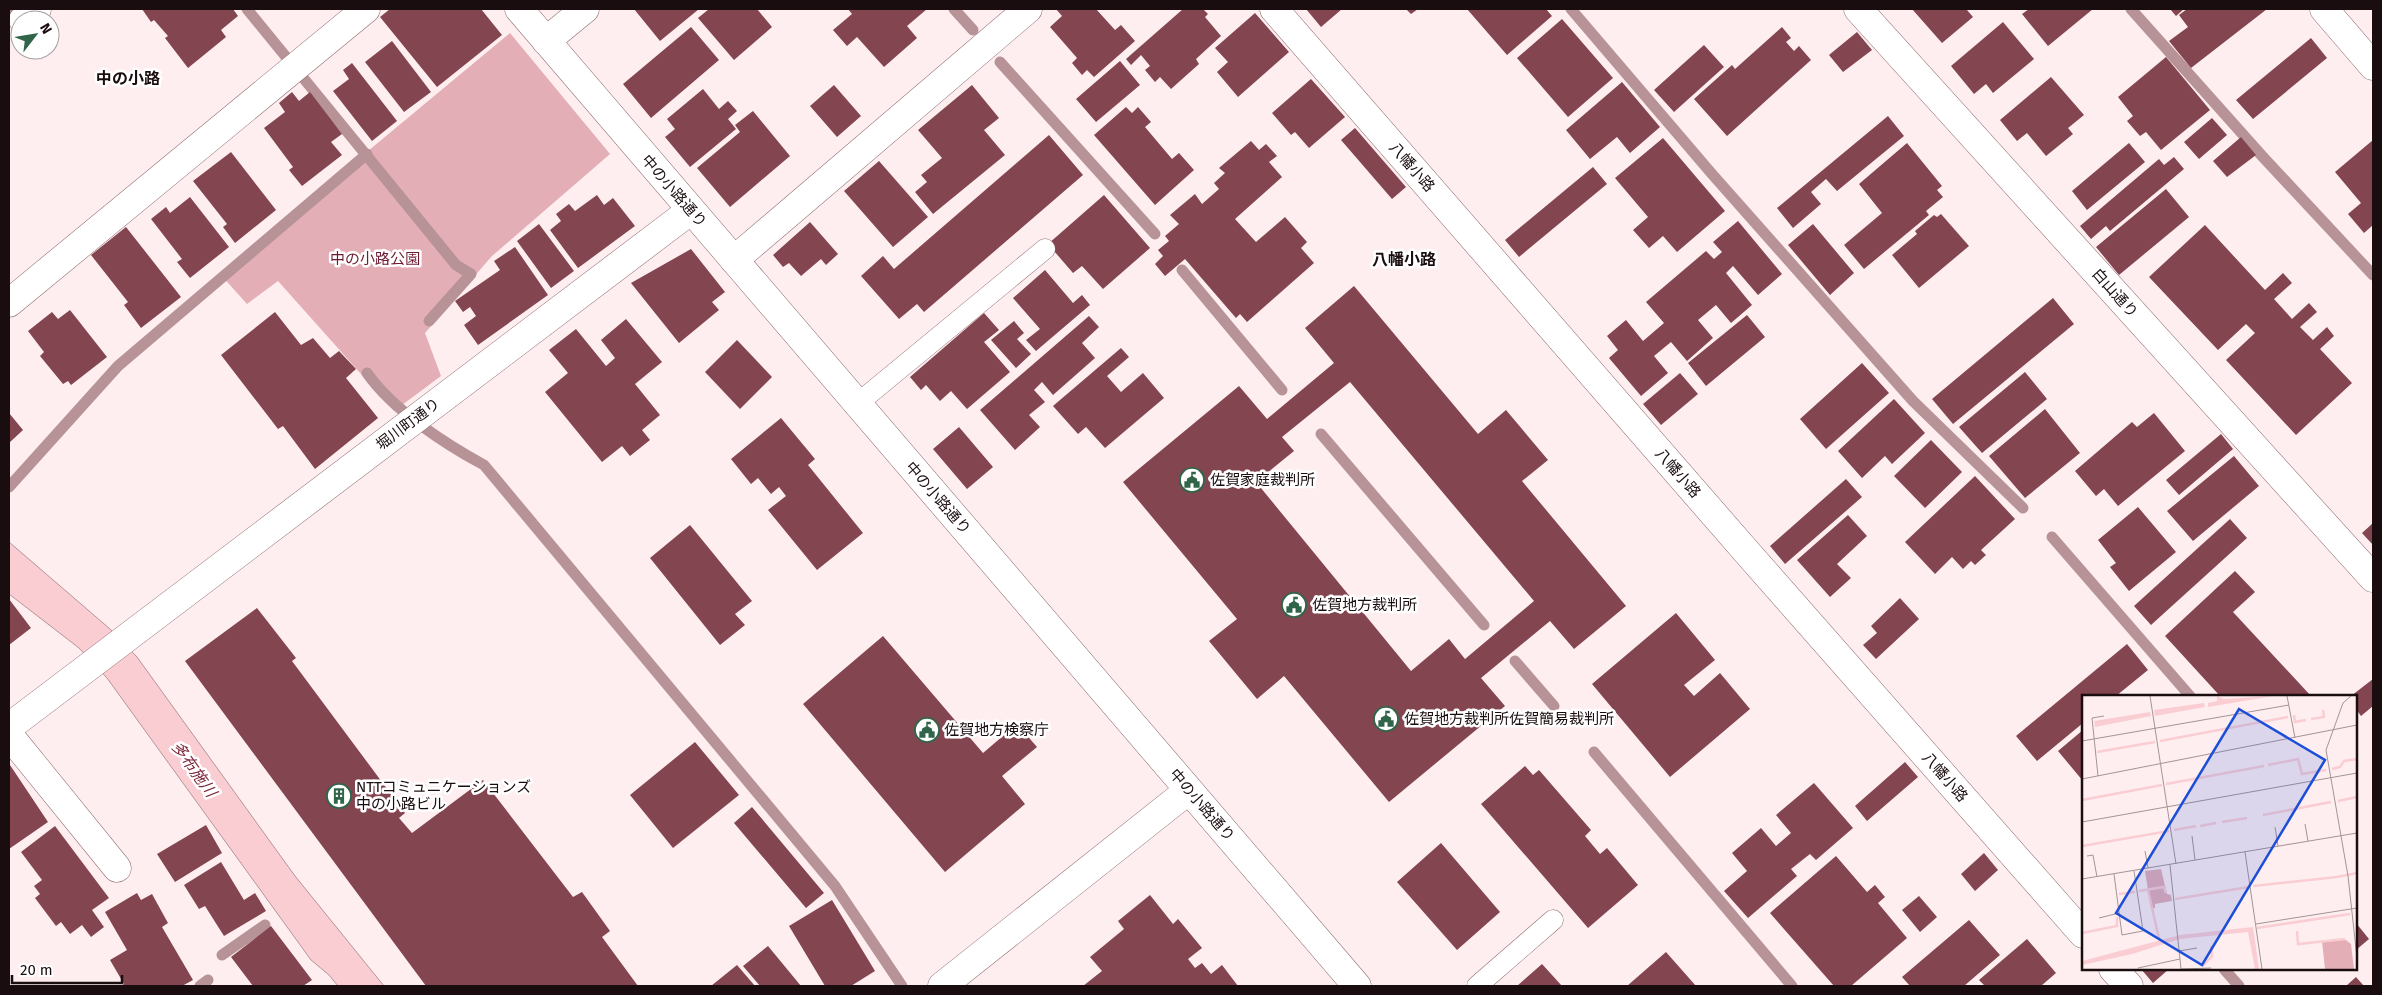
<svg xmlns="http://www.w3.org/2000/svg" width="2382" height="995" viewBox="0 0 2382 995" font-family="'Fira Sans','Noto Sans JP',sans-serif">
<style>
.green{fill:#e4aeb6}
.water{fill:#facdd3;stroke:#b79398}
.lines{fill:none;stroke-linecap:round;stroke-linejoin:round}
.stream{stroke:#b79398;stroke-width:11}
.building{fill:#834550;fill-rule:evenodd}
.lane-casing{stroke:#8d6a6f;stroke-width:21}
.street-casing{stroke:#8d6a6f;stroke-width:29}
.secondary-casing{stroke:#8d6a6f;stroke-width:29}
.lane{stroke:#fff;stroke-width:20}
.street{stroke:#fff;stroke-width:28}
.secondary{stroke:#fff;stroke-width:28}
.labels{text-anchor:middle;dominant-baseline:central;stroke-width:5;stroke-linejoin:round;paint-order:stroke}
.street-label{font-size:15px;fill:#1a0d0f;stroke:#fff}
.park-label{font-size:15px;fill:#6f1c32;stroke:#fff}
.poi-label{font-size:15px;fill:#1a0d0f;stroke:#fff;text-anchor:start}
.neighbourhood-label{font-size:16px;font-weight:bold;fill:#1a0d0f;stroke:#fff}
.water-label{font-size:16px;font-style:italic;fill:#7d2a3e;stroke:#fff}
.inset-river{fill:none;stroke:#facdd3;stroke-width:2.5}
.inset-road{fill:none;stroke:#a39496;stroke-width:1}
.view{fill:#1d4ed8;fill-opacity:0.15;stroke:#1d4ed8;stroke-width:2.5}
.inset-edge{fill:none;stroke:#1a0d0f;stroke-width:2.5}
</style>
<rect width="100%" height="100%" fill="#feeef0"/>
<path class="green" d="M510,33L610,154L492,256L425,333L441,376L394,411L278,281L247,304L220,274Z"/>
<path class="water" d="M9,542L110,629L137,657L295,876L384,986H338L329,975L311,960L107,678L79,648L9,594Z"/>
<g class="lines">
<path class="stream" d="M247,9L456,265L471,274L429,321
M954,9L973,30
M1571,9L1712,174L1913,401L2023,508
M2131,9L2263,157L2373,275
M9,13L14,9
M1000,62L1155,234
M1182,270L1282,390
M367,373C393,410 445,444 484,465L835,886L902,986
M1321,434L1484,625
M9,487L118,366L367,154
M2052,537L2190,696
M1515,661L1554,706
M1594,752L1792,986
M222,955L265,925
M2224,969L2239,986
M200,986L208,980"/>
</g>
<path class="building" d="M142,9H233L238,16L221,30L226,37L188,68L165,38L168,36L154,20L151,22Z
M390,9H481L502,35L437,87L380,17Z
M634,9H699L660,41Z
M709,9H757L772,27L734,60L698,18Z
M848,9H927L907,26L917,38L884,67L857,37L847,46L833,30L852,14Z
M1056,9H1096L1115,30L1121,25L1135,41L1094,77L1087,70L1082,75L1072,63L1077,58L1050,27L1062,16Z
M1183,9H1203L1208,14L1205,17L1221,36L1196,59L1199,64L1171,89L1160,77L1155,82L1145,70L1150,66L1141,55L1131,65L1126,59Z
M1306,9H1342L1321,27Z
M1406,9H1418L1411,14Z
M1467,9H1546L1552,16L1507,55Z
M1912,9H1969L1967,10L1973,17L1942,43Z
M2029,9H2093L2048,46L2022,14Z
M2170,9H2184L2176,16Z
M2187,9H2267L2191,68L2169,41L2188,27L2179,15Z
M1255,13L1289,52L1238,97L1217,72L1228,62L1215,48Z
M1562,19L1613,78L1568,117L1517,58Z
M2003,22L2034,59L1993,93L1986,84L1974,94L1951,66Z
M691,27L719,60L651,118L623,84Z
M1782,27L1791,38L1786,42L1794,51L1799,46L1811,60L1727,136L1694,99L1732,65L1735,69Z
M1857,32L1872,50L1843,72L1829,55Z
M2311,38L2327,58L2253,119L2236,100Z
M392,41L431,92L404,112L365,62Z
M1704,45L1724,67L1674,112L1654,90Z
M2166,57L2210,110L2161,150L2146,132L2140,136L2127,121L2133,116L2118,97Z
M1120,61L1140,85L1096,122L1076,99Z
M352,63L397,121L372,141L333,91L349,79L343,70Z
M2051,77L2084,115L2068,128L2073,134L2046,156L2027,133L2017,141L2000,120Z
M1311,79L1345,117L1309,148L1295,132L1291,135L1272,113Z
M1622,82L1660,127L1630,153L1617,137L1590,159L1566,130Z
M834,85L861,116L837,137L810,106Z
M972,85L999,118L984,130L1005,155L933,214L915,192L927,182L921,175L942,158L918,130Z
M703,89L719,109L728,101L737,111L728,119L736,129L690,167L665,137L675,129L667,119Z
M292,92L299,101L310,92L342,134L331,142L342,155L302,186L289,170L293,167L264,128L285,112L279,103Z
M1126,107L1132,113L1138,107L1151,122L1145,127L1172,159L1179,153L1194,170L1155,205L1094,135Z
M753,111L790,156L730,207L697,168L740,132L735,125Z
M1888,116L1904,136L1837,191L1826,179L1811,192L1821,204L1793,228L1777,208Z
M2212,118L2227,135L2199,159L2184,142Z
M1355,128L1406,187L1392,199L1341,140Z
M1049,135L1083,175L924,312L917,304L899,319L861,276L883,256L894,269Z
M2241,137L2256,155L2227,177L2213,161Z
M1663,138L1725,211L1677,252L1663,236L1649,248L1633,230L1648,217L1615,178Z
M2373,140V225L2364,233L2348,214L2361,203L2335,172Z
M1251,141L1259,150L1266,144L1277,156L1269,162L1282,177L1235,219L1256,242L1285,217L1307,242L1301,248L1314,263L1247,322L1240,314L1236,318L1185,259L1165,276L1155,264L1163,256L1158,250L1169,241L1165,236L1179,224L1170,215L1195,194L1202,204L1219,189L1214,183L1225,173L1219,168Z
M1907,143L1942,186L1937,190L1943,197L1926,211L1929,215L1864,269L1844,245L1882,213L1859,184Z
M2129,143L2145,162L2087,210L2072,191Z
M231,152L276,210L235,243L223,227L227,224L193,181Z
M2174,157L2184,169L2110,231L2106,226L2091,239L2080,226L2159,159L2164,165Z
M879,161L928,217L893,247L844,191Z
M1593,167L1607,184L1519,257L1505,240Z
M2166,189L2189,217L2119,275L2096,247Z
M597,195L604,205L613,198L635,226L578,268L550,230L561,221L556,214L569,204L575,211Z
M1104,195L1150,248L1103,289L1082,266L1073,273L1048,244Z
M190,197L229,247L190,278L177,262L182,259L151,219L166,207L170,213Z
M1941,214L1969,246L1919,288L1892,255L1917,234L1915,231L1934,215L1937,217Z
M1738,221L1782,274L1758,295L1733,266L1726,273L1752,305L1731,323L1716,305L1698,320L1713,338L1687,361L1671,342L1654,356L1668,373L1641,396L1609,358L1618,350L1607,336L1626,320L1643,341L1664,323L1646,302L1706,251L1714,259L1722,252L1713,242Z
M810,222L838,254L826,265L821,259L801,276L789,263L783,267L773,255Z
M539,224L574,271L551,288L517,241Z
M1813,224L1854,273L1830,295L1788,245Z
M2205,225L2265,290L2283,273L2292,283L2274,299L2292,319L2309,303L2317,312L2300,327L2313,340L2327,327L2334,336L2320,349L2352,383L2296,435L2226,360L2255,333L2246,324L2218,350L2149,277Z
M126,227L181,297L141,328L124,305L128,302L91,255Z
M515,247L548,295L478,345L464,325L476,316L470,307L463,312L455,301L500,270L494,261Z
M691,249L725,292L712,302L719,310L679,343L631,283Z
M1045,270L1073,303L1082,295L1090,305L1036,351L1026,340L1040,329L1013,298Z
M1354,286L1478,434L1506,410L1548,460L1522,481L1626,606L1574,649L1550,621L1481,678L1505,706L1389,802L1284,676L1257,699L1209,641L1237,619L1123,482L1239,386L1267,419L1334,363L1305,328ZM1350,382L1534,601L1465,659L1449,639L1411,671L1256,482L1294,451L1282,437Z
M2053,298L2074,324L1953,424L1932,399Z
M70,310L107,357L71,385L68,381L63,384L40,356L44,352L28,331L52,312L58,319Z
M275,312L301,345L313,338L330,358L339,351L356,369L346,378L378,418L315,469L283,426L278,429L221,355Z
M984,313L999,330L984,342L1010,372L967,409L951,391L940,401L926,385L921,390L910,377Z
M1747,315L1765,337L1706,386L1688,363Z
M1089,316L1099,327L1082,343L1095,358L1053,395L1042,382L1034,390L1045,402L1029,415L1040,427L1015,450L980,410Z
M626,319L662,362L635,384L660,415L642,430L650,440L630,456L622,446L602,462L545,392L568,373L549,350L576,329L606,366L615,358L601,340Z
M1014,321L1024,333L1017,339L1031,354L1016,368L991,340Z
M737,340L772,377L740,409L705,372Z
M1121,348L1129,357L1107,376L1121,392L1143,373L1164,398L1105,448L1086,427L1078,434L1053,406Z
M1862,363L1889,393L1826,449L1800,419Z
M2025,372L2047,399L1982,453L1959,427Z
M1680,373L1698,394L1661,425L1643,404Z
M1894,399L1925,433L1892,464L1885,456L1862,478L1838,451Z
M2045,409L2080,453L2025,498L1989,456Z
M9,413L23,430L9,443Z
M2154,413L2185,451L2118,506L2104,489L2096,496L2075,471L2132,422L2137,427Z
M781,418L815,459L808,465L863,533L817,570L768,510L786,496L779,487L771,494L758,478L751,484L731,459Z
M959,427L993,467L967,489L933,449Z
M2221,434L2233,449L2179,495L2166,480Z
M1931,440L1962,472L1925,508L1894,476Z
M2234,456L2259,486L2193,541L2167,511Z
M1975,476L2015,519L1981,550L1986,555L1975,565L1971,561L1963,569L1952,557L1935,574L1905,542Z
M1846,479L1862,497L1785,564L1770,546Z
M2138,507L2176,552L2129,591L2110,567L2116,563L2098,540Z
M1848,515L1867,536L1837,564L1851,578L1830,597L1797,560Z
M2230,519L2247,538L2151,625L2134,606Z
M2373,523V545L2362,533Z
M690,525L752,601L735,614L745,625L720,645L650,558Z
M2235,571L2255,592L2233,612L2311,696H2220L2165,636Z
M1900,598L1919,619L1876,659L1863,645L1877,633L1871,626Z
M9,599L31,628L9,645Z
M257,608L296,658L292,661L405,813L399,818L412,833L483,780L573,897L582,892L610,931L602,937L638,986H426L185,661Z
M1676,613L1715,660L1684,685L1694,696L1720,673L1750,709L1670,777L1592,684Z
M883,636L983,753L1017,724L1037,747L1002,776L1025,804L945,872L803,704Z
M2127,644L2148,670L2116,696H2083V723L2037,761L2016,736Z
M2373,679V706L2361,716L2356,709V696H2351Z
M2083,730V781L2058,751Z
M695,742L739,795L673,848L630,795Z
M1905,762L1918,777L1867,821L1855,806Z
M10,765L48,822L9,849V766Z
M1525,766L1533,775L1539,770L1591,830L1585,836L1600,854L1607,848L1638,885L1588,928L1481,804Z
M1814,783L1853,828L1816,860L1810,854L1791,869L1797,876L1748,918L1724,891L1747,871L1732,853L1761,828L1776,846L1791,833L1776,815Z
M752,807L824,893L806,908L734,823Z
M206,825L222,853L175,882L157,854Z
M55,826L109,898L92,910L104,927L91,937L82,925L70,934L61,922L56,926L35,898L40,894L34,886L42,880L21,852Z
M1441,843L1500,912L1457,950L1397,882Z
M1984,853L1998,870L1975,891L1961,874Z
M1836,856L1867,892L1875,885L1885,897L1878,903L1907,938L1851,986H1834L1770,913Z
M221,862L244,900L255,893L266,911L224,936L205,906L199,909L184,885Z
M137,893L141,900L152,894L168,923L162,927L193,980L182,986H121L124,984L110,960L127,950L105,912Z
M1150,895L1173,924L1178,919L1202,948L1188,959L1195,968L1202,963L1211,974L1222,965L1238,986H1083L1102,971L1090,957L1124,929L1118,921Z
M1919,896L1937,917L1920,932L1902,910Z
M832,900L875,971L851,986H825L789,926Z
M1969,920L2000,955L1964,986H1910L1902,977Z
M2356,923L2369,939L2356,950Z
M271,926L312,980L303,986H253L231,957Z
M2027,939L2056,973L2041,986H1985L1979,980Z
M768,946L801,986H760L743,966Z
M1666,952L1696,986H1627Z
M1542,964L1562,986H1517Z
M737,965L755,986H711Z
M2141,969H2169L2153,983Z
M2356,977L2364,986H2346Z"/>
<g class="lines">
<defs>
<path id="lane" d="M857,404L1045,249
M1477,986L1553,920"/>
<path id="street" d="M1274,9L1745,550L2083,934
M1858,9L2373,578
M2324,9L2373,66
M23,20L37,9
M546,41L585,9
M734,260L1028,9
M9,303L366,9
M9,727L690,211
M9,735L117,868
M2113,969L2129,986"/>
<path id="secondary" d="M519,9L1357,986
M942,986L1189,790"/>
</defs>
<use href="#lane" class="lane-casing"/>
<use href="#street" class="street-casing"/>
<use href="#secondary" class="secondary-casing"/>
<use href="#lane" class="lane"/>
<use href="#street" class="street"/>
<use href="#secondary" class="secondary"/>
</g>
<defs>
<symbol id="civic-ring" viewBox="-11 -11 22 22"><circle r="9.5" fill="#fff" stroke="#31654a" stroke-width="1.5"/><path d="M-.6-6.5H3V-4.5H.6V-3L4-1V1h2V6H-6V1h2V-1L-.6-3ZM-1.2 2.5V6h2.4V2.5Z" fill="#31654a"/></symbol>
<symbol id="building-ring" viewBox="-11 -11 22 22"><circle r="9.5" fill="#fff" stroke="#31654a" stroke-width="1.5"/><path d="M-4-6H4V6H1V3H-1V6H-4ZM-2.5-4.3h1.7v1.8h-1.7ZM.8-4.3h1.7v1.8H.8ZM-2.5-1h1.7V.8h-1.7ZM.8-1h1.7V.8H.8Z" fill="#31654a"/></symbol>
</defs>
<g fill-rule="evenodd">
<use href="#civic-ring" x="1178" y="466" width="28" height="28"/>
<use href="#civic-ring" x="1280" y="591" width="28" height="28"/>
<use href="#civic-ring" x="1372" y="705" width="28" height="28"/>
<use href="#civic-ring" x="913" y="716" width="28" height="28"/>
<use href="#building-ring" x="325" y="782" width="28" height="28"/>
</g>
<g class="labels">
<g class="street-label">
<text transform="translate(1412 167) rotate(49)">八幡小路</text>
<text transform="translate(674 191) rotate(49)">中の小路通り</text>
<text transform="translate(2115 293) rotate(48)">白山通り</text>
<text transform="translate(408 424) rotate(-37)">堀川町通り</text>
<text transform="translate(1678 473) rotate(49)">八幡小路</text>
<text transform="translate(938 498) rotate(49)">中の小路通り</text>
<text transform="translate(1945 777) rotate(49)">八幡小路</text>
<text transform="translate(1202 805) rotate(49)">中の小路通り</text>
</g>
<g class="park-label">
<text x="375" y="259">中の小路公園</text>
</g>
<g class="poi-label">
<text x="1210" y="480">佐賀家庭裁判所</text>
<text x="1312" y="605">佐賀地方裁判所</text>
<text x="1404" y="719">佐賀地方裁判所佐賀簡易裁判所</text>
<text x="944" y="730">佐賀地方検察庁</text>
<text x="356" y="787">NTTコミュニケーションズ<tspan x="356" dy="17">中の小路ビル</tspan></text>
</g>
<g class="neighbourhood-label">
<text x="128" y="78">中の小路</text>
<text x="1404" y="259">八幡小路</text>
</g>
<g class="water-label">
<text transform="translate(194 769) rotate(54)">多布施川</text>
</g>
</g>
<g transform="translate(2082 695)">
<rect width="275" height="275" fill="#feeef0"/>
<path d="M79,174L85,199L89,200L90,206L73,209V213L69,214L63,176ZM264,245L269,249L272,274H243L240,246Z" fill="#e4aeb6"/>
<path d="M135,1L142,4L191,1L126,12V8L135,6ZM122,8L123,12L73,21L72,15ZM68,17L69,21L13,32L12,26ZM171,232L177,274H173L166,237L98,244L50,259L0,270V266L98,240Z" fill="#facdd3"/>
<path class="inset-river" d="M212,20L213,27L224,25M229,24L242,22L241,15M78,46L206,22M15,57L73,47M186,70L216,64L220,79L244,75M250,74L258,72L262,66L275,64M84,89L182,71M0,105L80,90M256,106L275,102M181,120L249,107M140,127L165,123M118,131L134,128M92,135L114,131M0,151L87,136M255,182L275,178M171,191L255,182M66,195L78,248M57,196L82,192L84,198M37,199L53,197M93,204L167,192M175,233L268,219M215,236L216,249L263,244M0,238L35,231V222M121,271L130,261L129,251"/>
<path class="inset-road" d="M68,1L94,169M205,1L213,43M269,1L261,8L244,55L266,181L275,263M0,46L207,10M16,81L10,23L22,21M0,84L275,30M0,127L275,78M223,129L226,146M193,132L196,151M110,141L113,165M63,156L66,173M163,157L180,274M5,161L11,160L15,182M88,170L99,274M32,179L40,240L61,236L52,176M0,184L275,138M17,223L37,218M174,229L275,213M97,256L115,253M56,273L98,264M100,274L129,273"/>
<path class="view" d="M157,14L243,65L120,270L34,218Z"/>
<rect width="275" height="275" class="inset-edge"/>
</g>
<rect width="2382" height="995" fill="none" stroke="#1a0d0f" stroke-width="20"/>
<g transform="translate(35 35) rotate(59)"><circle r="24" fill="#ffffff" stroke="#a39e9f"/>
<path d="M0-4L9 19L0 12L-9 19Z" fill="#31654a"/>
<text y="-8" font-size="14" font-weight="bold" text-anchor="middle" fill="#1a0d0f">N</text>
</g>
<path d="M12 975v8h110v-8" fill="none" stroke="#1a0d0f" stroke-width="2.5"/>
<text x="20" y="975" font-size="15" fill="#1a0d0f" stroke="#ffffff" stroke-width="4" paint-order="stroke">20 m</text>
</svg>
